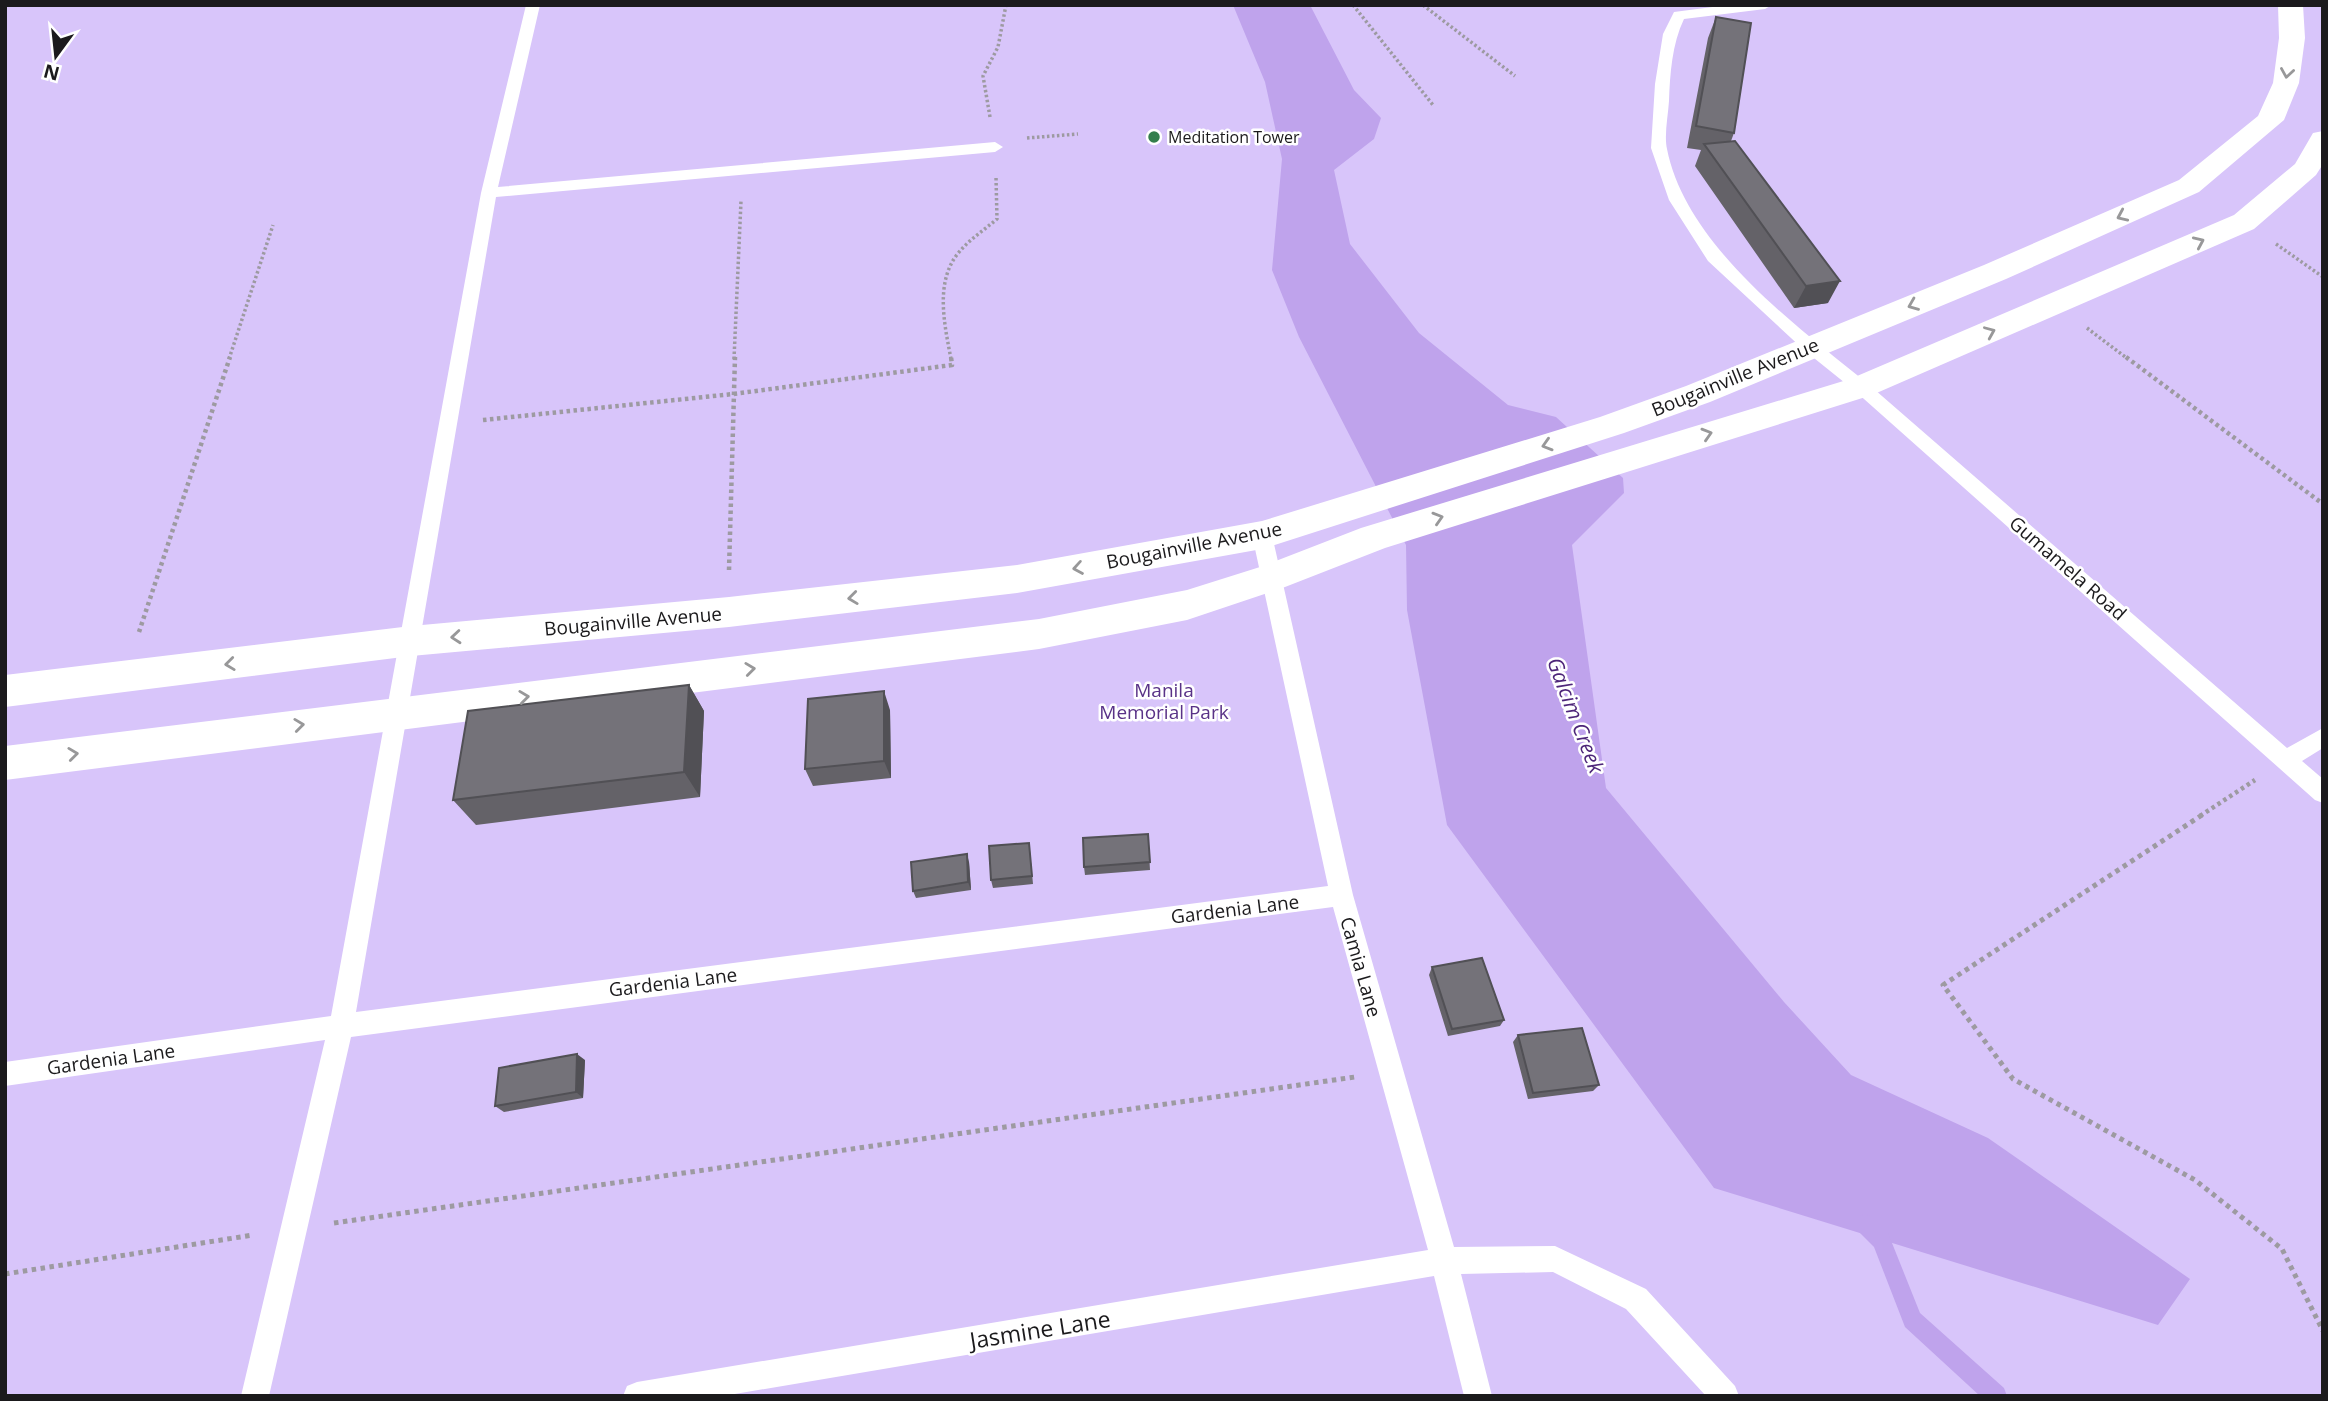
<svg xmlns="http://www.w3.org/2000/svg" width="2328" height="1401" viewBox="0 0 2328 1401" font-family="'Open Sans',sans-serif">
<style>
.green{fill:#d8c5fa}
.water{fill:#bfa3ec}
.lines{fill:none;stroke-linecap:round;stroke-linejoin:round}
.stream{fill:#bfa3ec;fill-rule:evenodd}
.path-far2{stroke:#9d9aa1;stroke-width:3.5;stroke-dasharray:2.5 2.5;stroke-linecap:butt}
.path-far1{stroke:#9d9aa1;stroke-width:4.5;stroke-dasharray:3.5 3.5;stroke-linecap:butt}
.path{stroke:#9d9aa1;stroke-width:5;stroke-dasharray:4.5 4.5;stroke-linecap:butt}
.service{fill:#fff;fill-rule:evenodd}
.minor{fill:#fff;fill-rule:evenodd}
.wall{fill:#646268}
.shaded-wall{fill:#515055}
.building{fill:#747279;stroke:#515055;stroke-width:2}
.oneway{stroke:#989899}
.poi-dot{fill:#337e4c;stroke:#fff;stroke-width:2.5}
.labels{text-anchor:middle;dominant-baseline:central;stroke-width:5;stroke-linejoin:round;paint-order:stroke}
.far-poi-label{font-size:16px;fill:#1b1a1c;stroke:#fff;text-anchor:start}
.street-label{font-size:19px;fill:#1b1a1c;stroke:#fff}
.park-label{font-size:19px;fill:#593287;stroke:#fff}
.water-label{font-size:21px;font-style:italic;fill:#4d2579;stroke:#fff}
.near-street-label{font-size:23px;fill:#1b1a1c;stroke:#fff}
</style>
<rect width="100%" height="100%" fill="#e4e1ea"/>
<path class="green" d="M5,5H2323V1396H5Z"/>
<path class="water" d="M1233,5H1310L1354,90L1381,118L1374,139L1334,170L1350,244L1419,333L1508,405L1556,417L1623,478L1624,493L1572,545L1606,788L1784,1002L1851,1075L1988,1138L2190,1279L2158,1325L1714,1188L1447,825L1407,610L1406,545L1299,337L1272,270L1282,159L1265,82Z"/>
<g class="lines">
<path class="stream" d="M1865,1214L1872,1217L1888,1233L1920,1313L2004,1388L2007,1396H1980L1905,1327L1874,1247L1858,1231L1855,1224L1858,1217Z"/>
<path class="path-far2" d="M1353,5L1433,105
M1423,5L1515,76
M990,117L983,76L998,47L1006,5
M1027,138L1078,134
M2276,244L2323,277
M2087,328L2128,359
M229,359L273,225
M734,359L741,201
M951,359C945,327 935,285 956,256C967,241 983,231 997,219L996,177"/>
<path class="path-far1" d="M2126,357L2323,504
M483,420L733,394L952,365L951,357
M729,570L735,357
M139,632L230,357
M2200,816L2255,780"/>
<path class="path" d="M2202,815L1943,985L2013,1079L2195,1180L2282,1249L2323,1331
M334,1223L1355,1077
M5,1274L253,1235"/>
<path class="service" d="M526,5H540L498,187L995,142L1003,147L995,152L496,197L356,1012L1328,886L1252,535L1255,530L1262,528L1269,530L1272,535L1353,895L1454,1247L1555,1246L1646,1289L1735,1386L1739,1396H1706L1626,1309L1553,1272L1461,1274L1492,1396H1464L1434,1276L723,1396H623L627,1386L637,1382L1428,1250L1333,907L351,1037L269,1396H241L325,1040L5,1086V1062L331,1016L481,193Z
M1728,5H1772L1765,9L1684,19C1672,44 1670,74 1669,101C1668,116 1664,135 1667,149C1686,245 1795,325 1867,383L2287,748L2323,728V748L2302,761L2323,779V803L2315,800L1855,391L1804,350L1708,261L1669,200L1651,148L1655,84L1663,34L1674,12Z"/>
<path class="minor" d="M2278,5H2303L2305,38L2299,83L2284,120L2199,192L2006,279L1710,402L1624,433L1262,549L1017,593L729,627L411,656L5,707V675L411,626L729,597L1017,565L1262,521L1600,417L1686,386L1984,265L2179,180L2258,116L2273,83L2279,38Z
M2323,131V164L2316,175L2254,229L1872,395L1385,548L1285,587L1187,620L1039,649L5,780V746L1039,619L1187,590L1260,567L1361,528L1850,379L2234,215L2295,164L2313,133Z"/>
</g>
<path class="wall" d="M1716,17L1734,133L1731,141L1828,303L1794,308L1695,166L1701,150L1687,148L1708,38Z
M689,685L704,711L700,797L476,825L453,800Z
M890,710L891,778L813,786L805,769Z
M1148,834L1150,870L1085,875L1084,867Z
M1030,851L1033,884L993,888L991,880Z
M969,862L971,890L916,898L913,891Z
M1432,967L1504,1020L1500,1026L1448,1036L1429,975Z
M1518,1035L1599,1085L1593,1091L1528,1099L1513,1042Z
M585,1060L583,1098L504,1112L495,1106Z"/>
<path class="shaded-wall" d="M1840,281L1828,303L1794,308L1806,286Z
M689,685L704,711L700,797L684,772Z
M884,691L890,710L891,778L884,761Z
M967,854L969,862L971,890L968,882Z
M577,1054L585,1060L583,1098L576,1092Z"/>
<path class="building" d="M1716,17L1751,23L1734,133L1696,126Z
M1735,141L1840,281L1806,286L1704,144Z
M689,685L684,772L453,800L468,711Z
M884,691V761L805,769L808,699Z
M1148,834L1150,862L1084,867L1083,838Z
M1029,843L1032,876L991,880L989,846Z
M967,854L968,882L913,891L911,862Z
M1482,958L1504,1020L1452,1029L1432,967Z
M1582,1028L1599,1085L1533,1093L1518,1035Z
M577,1054L576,1092L495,1106L499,1068Z"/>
<defs><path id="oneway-chevron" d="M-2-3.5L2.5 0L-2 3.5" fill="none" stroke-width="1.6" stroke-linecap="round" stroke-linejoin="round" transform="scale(1.75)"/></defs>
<g class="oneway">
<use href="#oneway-chevron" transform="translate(2287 73) rotate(99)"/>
<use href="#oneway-chevron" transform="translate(2122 216) rotate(156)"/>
<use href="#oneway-chevron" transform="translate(2199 242) rotate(-24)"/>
<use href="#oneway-chevron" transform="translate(1913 305) rotate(158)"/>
<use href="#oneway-chevron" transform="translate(1990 332) rotate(-23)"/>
<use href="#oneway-chevron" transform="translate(1707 434) rotate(-17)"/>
<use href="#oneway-chevron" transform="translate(1547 445) rotate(163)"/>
<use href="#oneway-chevron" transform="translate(1438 518) rotate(-17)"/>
<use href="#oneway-chevron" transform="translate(1078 568) rotate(170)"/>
<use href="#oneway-chevron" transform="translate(853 598) rotate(173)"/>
<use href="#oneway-chevron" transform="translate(456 637) rotate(175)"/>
<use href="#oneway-chevron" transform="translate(230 664) rotate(173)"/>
<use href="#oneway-chevron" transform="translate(750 669) rotate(-7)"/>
<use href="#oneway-chevron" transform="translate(524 697) rotate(-7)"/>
<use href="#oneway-chevron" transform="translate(299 725) rotate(-7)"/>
<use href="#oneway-chevron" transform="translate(73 754) rotate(-7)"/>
</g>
<circle class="poi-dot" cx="1154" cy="137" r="7"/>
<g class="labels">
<g class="far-poi-label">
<text x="1168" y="137">Meditation Tower</text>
</g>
<g class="street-label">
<text transform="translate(1735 377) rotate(-22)">Bougainville Avenue</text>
<text transform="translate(1194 545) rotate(-11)">Bougainville Avenue</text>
<text transform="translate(2068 568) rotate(41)">Gumamela Road</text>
<text transform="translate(633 621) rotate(-5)">Bougainville Avenue</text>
<text transform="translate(1235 909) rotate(-7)">Gardenia Lane</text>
<text transform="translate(1361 967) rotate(74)">Camia Lane</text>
<text transform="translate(673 982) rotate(-7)">Gardenia Lane</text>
<text transform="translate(111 1059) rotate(-8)">Gardenia Lane</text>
</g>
<g class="park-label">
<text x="1164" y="690">Manila<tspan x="1164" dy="22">Memorial Park</tspan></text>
</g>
<g class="water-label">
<text transform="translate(1576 715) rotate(69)">Galcim Creek</text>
</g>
<g class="near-street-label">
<text transform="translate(1040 1329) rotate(-9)">Jasmine Lane</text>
</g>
</g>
<rect width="2328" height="1401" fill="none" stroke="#1b1a1c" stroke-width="14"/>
<g transform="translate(56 56) rotate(195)" stroke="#ffffff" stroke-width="5" paint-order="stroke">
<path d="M0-5L12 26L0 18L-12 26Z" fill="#1b1a1c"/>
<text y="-10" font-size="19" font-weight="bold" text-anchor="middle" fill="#1b1a1c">N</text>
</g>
</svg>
